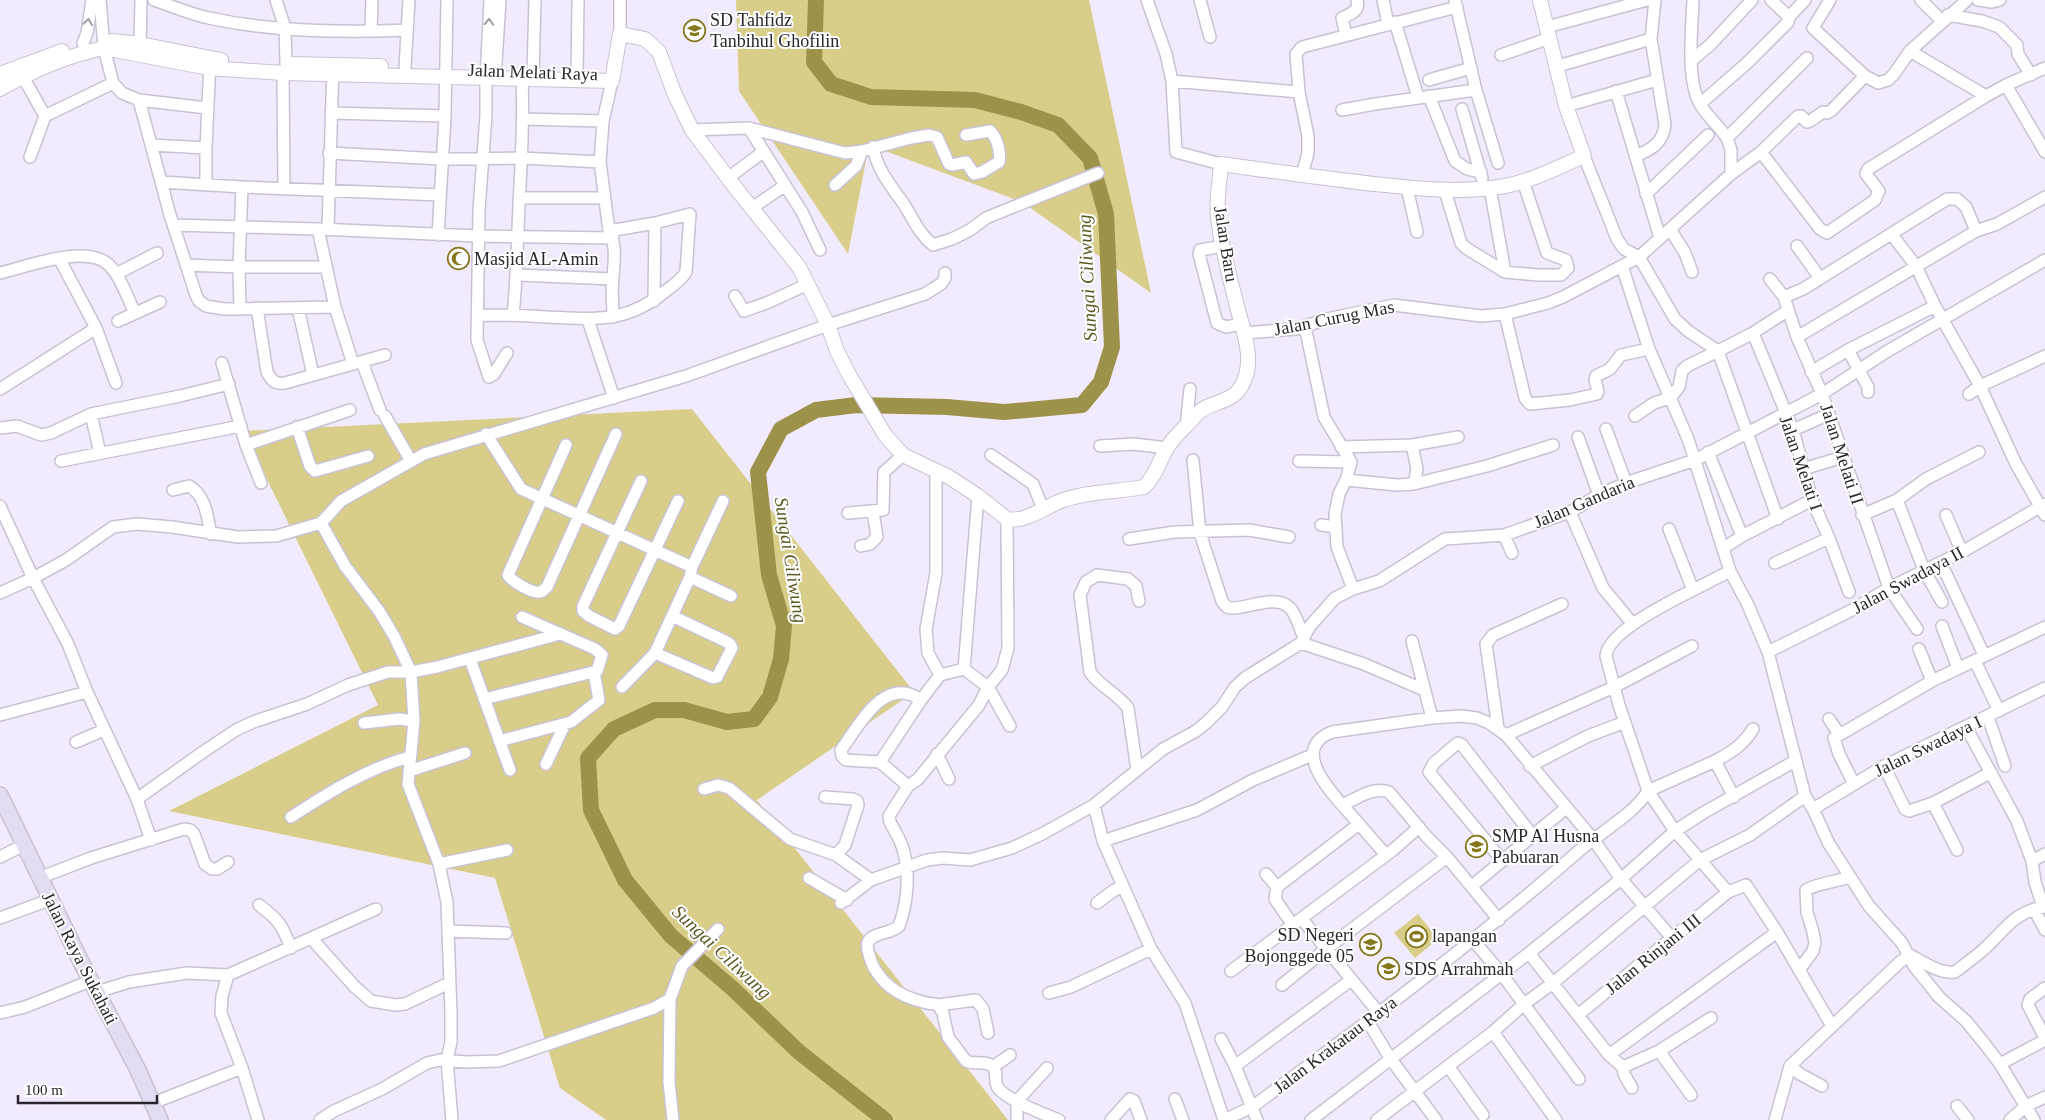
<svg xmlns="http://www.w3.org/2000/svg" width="2045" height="1120" viewBox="0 0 2045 1120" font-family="Georgia,serif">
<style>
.green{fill:#d8ce8a}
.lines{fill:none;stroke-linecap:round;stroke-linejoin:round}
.river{stroke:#9d924a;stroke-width:16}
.minor-casing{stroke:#c8c2d4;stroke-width:14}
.tertiary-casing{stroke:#c8c2d4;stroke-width:16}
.secondary-casing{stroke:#c8c2d4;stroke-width:18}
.minor{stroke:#fff;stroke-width:11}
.tertiary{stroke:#fff;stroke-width:14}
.secondary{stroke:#e4dcf3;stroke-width:15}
.oneway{stroke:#9e9da0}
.labels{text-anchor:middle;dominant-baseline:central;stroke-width:4;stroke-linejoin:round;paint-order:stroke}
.poi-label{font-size:18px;fill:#28262c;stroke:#fff;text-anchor:start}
.street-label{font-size:18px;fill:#28262c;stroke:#fff}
.water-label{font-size:19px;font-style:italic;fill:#605822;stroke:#fff}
</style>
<rect width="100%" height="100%" fill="#f1ebfd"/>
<path class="green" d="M736,0H1089L1151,293L1022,202L869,145L848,254L739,91Z
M692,409L914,692L757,800L1008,1120H606L560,1088L495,878L169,811L378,705L243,431Z
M1418,914L1438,939L1415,958L1394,933Z"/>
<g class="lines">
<path class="river" d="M816,0L814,62L831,84L871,97L975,100L1021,112L1058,125L1090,158L1106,214L1112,347L1101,382L1082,405L1004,412L947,407L856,405L816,410L781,429L758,472L769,575L784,626L781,659L770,697L754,719L727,722L684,710H655L614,729L588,758L591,810L625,880L671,936L732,988L799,1052L885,1120"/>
<defs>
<path id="minor" d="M100,0L104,48L113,83L122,93L139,100L170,215L196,295L199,301L206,306L224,309L335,307
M154,0C172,6 190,14 209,18C273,32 341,33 407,30
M276,0L285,28L286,64
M490,0L486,79V115L479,210L477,340L489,377L494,374L507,353
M620,0V34
M1147,0L1166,54L1172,81L1176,152L1221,164
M1200,0L1210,37
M1383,0L1388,24
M1693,0C1692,28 1686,80 1700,104C1707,116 1719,126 1727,138
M1830,0L1813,28L1865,76L1878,83L1888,80L1894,74L1910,51
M1921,0L1942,21
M1967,0L1910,51L1986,96
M1978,0L1992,2L2000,0
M1455,1L1476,90L1498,163
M1948,15L1982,21L1999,27L2017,45L2018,54L2031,75
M1789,17L1805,0
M1395,22L1418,97
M1547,27L1647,0
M371,31L372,0
M1346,35L1342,18C1351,13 1360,12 1357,0
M83,43L87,33L92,0
M140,44L141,0
M1501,55L1550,38
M1691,61L1710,45L1752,0
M1558,66L1651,39
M405,67L409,0
M283,73L284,187
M533,74L535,0
M577,75L578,0
M23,77L45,116
M495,79L500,0
M1429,80L1471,68
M612,81L603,121L600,162L609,231C617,247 614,261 613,277C611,290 613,304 613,317
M1172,81L1299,92
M2006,85L2045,152
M1616,91L1660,238
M1429,96L1455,161L1467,169L1481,172
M139,100L207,108
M1700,104L1747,63L1788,22L1789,17L1771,0
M1566,106L1657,80
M1462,109L1482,178
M1342,110L1375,104L1476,90
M331,113L445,116
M523,119L603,121
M749,128L802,212L820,250
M692,130L749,128L845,153L862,151L911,138L929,135L937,137L949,164L952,165L966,162L974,174L982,172L999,162C1001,153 997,137 990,131L966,135
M151,145L206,148
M873,147C877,169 890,185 903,203C913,218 918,233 933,245L952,239L970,230L986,218L1013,207L1098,173
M1761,152L1798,116H1801L1807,122L1810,121L1823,112L1827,113L1832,110L1865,76
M329,153L441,159L522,158L600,162
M1584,156L1617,239L1624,249L1639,257
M1635,156C1651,150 1663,143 1665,125L1651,39L1655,0
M30,157L45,116L113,83
M1731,174L1761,152L1820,229L1827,233L1875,200L1879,191L1866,174L1868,169L1986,96L2006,85L2045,68
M1302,175L1308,153V136L1299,92L1296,54L1302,47L1457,7
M728,178L763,152
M161,182L242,187
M206,184V148L210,61
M835,185L856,166L862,151
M1407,188L1417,232
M1490,188L1505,272
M1445,191L1461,243L1466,248L1505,272L1538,275H1561L1568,268L1566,260L1547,253L1523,181
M1646,194L1708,135
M519,198H605
M752,208L784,186
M173,225L318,229L478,236L613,238
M318,229L335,307L353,364
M328,229L333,66
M1670,229L1685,253L1692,272
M438,235L445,116L447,0
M1892,235L1916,266L1935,306L1980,386L1969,394
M1224,246L1200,250L1199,254L1217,323L1226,327L1242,324
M1797,246L1820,278
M59,258L96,328L116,383
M186,265L239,267L242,187L440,195
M1622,266L1649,349L1688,439L1730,571C1704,586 1608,626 1606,656L1619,705L1648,791L1675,831L1728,892
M0,273C26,267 87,243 109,265C121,277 127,297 135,313
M116,274L157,253
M518,275L612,279
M1770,279L1784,297L1797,337L1822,394L1889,588L1917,629
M735,296L744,311L769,302L808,284
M1784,297L1803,289L1947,199H1957L1966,207L1976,231
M654,301L655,223
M257,308L267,372C272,381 274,384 285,383L385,355
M298,308L313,375
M240,309L239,267H326
M1787,311L1753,333L1718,351L1688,331L1675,319L1639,257L1731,174V150L1727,138L1807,58
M1505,314L1525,398L1530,404L1570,400L1597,394L1598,391L1595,380L1596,376L1610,369L1621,355L1649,349
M478,315C501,315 524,315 547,317C596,319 626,324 667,290C674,285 681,280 686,272L690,214L655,223L609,231
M513,315C517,279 517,243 519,207C521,164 524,122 522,79
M588,320L614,398
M118,321L160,302
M1305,326L1324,417L1351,462L1346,480L1339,494L1335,514L1337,547L1353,589
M1245,333L1296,329L1327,319L1394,305L1481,316L1505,314L1548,303L1563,297L1639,257
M1753,333L1793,430L1812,500L1829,538L1849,592
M1797,337L1976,231L1997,224L2045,197
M2045,356L1980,386L2016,464L2045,515
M362,362L380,410
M222,363L246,445L261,483
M1811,372L1848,350
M0,389L96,328
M1868,392V387L1848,350L1935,306
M91,414L100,453
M385,416L411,461
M1635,416L1654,403L1670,398L1679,387L1682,371L1687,366L1718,351L1778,519
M297,427L310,466L315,471L368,456
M1186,427L1190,389
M0,428L17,426L41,435L51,433L91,414L180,396L229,384
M1606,429L1626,483
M1793,430L1829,414
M486,434L521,489L692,567
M1578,437L1599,495
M246,445L350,410
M566,445L508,575C511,581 533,594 540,592C544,591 544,589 547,587L616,434
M1412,445L1458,437
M1100,446L1134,444L1167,448
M1341,447L1412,445L1417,469L1414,484L1487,466L1553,445
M1708,452L1742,536
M991,455L1033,484L1043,509
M1193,460L1200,533L1222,601C1223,603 1225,605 1227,607C1240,613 1276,591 1291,609C1297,617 1300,629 1304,638
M61,461L241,426
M1299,461L1351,462
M1803,469L1843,457
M936,470V573L926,629L928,653L940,675
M1346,480L1397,485L1414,484
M641,481L583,606V611L589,616L615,629L619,626L678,501
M173,490L189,486C206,496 207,516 211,534
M978,496L964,669L988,687L1010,726
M1897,500L1924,570L1942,602
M0,506L33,578L68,644L87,692L137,799L151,840
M1570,512L1603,588L1632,623
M848,513L883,510L884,472L903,455
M1862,515L1897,500L1926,479L1979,452
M1946,515L1962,552
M1007,519L1008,648L1002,670L988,687L979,705L918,779L908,786L889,816L890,822C895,832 902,842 904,853C910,875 907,905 899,926C891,934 873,932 868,942C866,947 869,955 871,961C880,984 899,996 923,1002C928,1004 933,1003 938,1005L943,1013L948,1037L966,1061C974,1065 985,1060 992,1066C999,1072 993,1081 998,1088C1006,1099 1045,1115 1059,1120
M321,523L345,566L379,611L394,636L411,672L414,721L408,784L439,864L447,902L451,1013V1042L447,1060L452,1120
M1321,525L1336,527
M1669,529L1693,590
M1504,535L1512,553
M1129,539L1175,532L1249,530L1289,537
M861,546L870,544L877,537L873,512
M1724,548L1742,536L1812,500
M1775,563L1829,538
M1941,563L1984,655
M1730,571L1748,605L1768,652L1805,796L1813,809L1829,844L1869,906L1902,943L1914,966L1939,997L1966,1021L1984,1043L2000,1064L2034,1120
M690,577L731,596
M0,593L33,578L66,560L113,527L137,524L172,527L238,537L276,536L321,523L341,501L424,454L686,376L828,325L925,294L941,284L945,278V273
M1942,626L1958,668
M1412,641L1432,718
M1301,643L1364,664L1424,690
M1919,649L1932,681
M1768,652L1852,610L1889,588L1962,552L2045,504
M655,653L713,678L717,677L732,648L730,644L725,641L672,616
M470,659L510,770
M1975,661L1999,711
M622,687L655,653L690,577L692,567L723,501
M484,699L597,671L602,655L595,649L522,617
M0,715L87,692
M1988,717L2005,766
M1829,719L1839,734
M364,723L399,719L414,721
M1966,727L2017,821L2032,861L2035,882L2043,907
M1498,728L1486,644L1493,635L1562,604
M1506,735L1614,687L1692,646
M499,741L571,722L599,700L594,672
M76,742L104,730
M937,754L949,779
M1715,761C1732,752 1743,745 1753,729
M880,762L846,760L842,756L841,750C860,724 885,674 921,700
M546,764L565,724
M1530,766L1588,736L1625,722
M1884,766L1905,809L1909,811L1933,803L1990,773
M1137,770L1128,708C1118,694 1098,685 1090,672L1080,595L1086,582L1097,575L1128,579L1136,586L1139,601
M409,771L465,753
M1854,784L1839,754L1834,738L1932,681L2045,627
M908,786L880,762L921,700L940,675L964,669
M704,789L718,785L729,788L790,839L836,855L871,880
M1648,791L1715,761L1734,797
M825,797L853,799L857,801L858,805L845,845L836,855
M137,799L203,752L236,730L253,722L307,704L348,685L388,672H411L437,667L560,634
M1933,803L1957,850
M1094,805L1103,841L1151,949L1185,1003L1224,1120
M1343,805C1357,798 1374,786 1389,792L1427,837L1447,857L1499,920
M1813,809L1884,766L2045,688
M291,817C328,793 366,769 409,757
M1359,824C1341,802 1284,751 1332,732L1432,718L1461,716L1477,718L1489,723L1506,735L1593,839L1621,879L1672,938
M1103,841L1197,810L1253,780L1312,755
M0,857L24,845
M1502,860L1429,772L1434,763L1454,746L1458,743L1462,745L1532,835
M2032,861L2045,854
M439,864L507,850
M1266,874L1277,887
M39,878L91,858L184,829L190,830L194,834L205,864L212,869H217L228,862
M809,878L847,900
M1472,886L1566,808
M841,903L871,880L927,860L943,858L970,860L1012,848L1042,834L1094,805L1163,749L1196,731L1207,722L1222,707L1235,687L1245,678L1301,643L1310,626L1335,598L1353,589L1379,581L1445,539L1504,535L1570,512L1599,495L1626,483L1695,460L1822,394L1886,352L2045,260
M1097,903L1113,891L1123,886
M259,905C279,920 282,925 291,948
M2034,909L2045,930
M0,918L49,900
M1302,919L1378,1012
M1292,924L1275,899L1277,887L1359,824L1386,855
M448,931L506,933
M311,938L355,987L371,1001L396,1005L405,1004L449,983
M1473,940L1501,973L1579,1079
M1529,953L1609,1055L1623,1067L1624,1074L1632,1088
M1910,955C1923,962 1940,974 1955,972C1964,965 1974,958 1983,950C2005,931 2012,912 2045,907
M1799,970L1813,951L1815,943L1813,932L1807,912L1806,890C1818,883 1836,882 1850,877
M1231,971L1393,850L1419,827
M228,975L222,996L221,1013L242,1068L258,1120
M1282,985L1326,949L1447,857
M2045,988L2030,999L2028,1005L2045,1038
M97,992L129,982L187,973L228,975L376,909
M1049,993L1071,987L1151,949
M670,999L669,1082L673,1120
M938,1005L976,1000L983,1009L988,1033
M0,1013L25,1007L90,981
M1578,1015L1728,892L1746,885L1777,932L1832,1026
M1367,1020L1390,1058L1436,1120
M1493,1032L1556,1120
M1221,1039L1235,1066L1257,1120
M1659,1051L1691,1095
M1609,1055L1777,932
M2000,1064L2045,1040
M1235,1066L1351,980
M1448,1066L1483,1115
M1790,1066L1800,1074L1822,1086
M993,1067L1010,1055
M1623,1067L1659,1051L1711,1018
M1175,1099L1183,1120
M153,1103L242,1068
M1957,1106L1968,1120
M320,1120L334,1111L382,1089L427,1063L440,1060L466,1062L499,1061L654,1008L670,999L682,966L718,929
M1017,1120V1101L1047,1068
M1111,1120L1130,1099L1134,1101L1141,1120
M1224,1120L1252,1107C1364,1025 1475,942 1580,850C1601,832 1634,814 1648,791
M1311,1120L1529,953L1621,879L1675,831L1703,813L1795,761
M1377,1120L1493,1032L1524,1004L1553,983L1700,860L1750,835L1805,796
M1775,1120L1790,1066L1900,962L1910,955
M2010,1120L2026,1106L2045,1097"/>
<path id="tertiary" d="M112,41L140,44L221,60
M288,64L381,66
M0,74L62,51
M0,89C32,71 69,55 104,48L209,68L283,73L612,81L620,34L645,39L659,52L675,95L692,130L734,186L799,267L828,325L837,351L848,373L885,435L903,455L949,477L978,496L1007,519C1026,523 1046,506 1063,500C1089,491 1117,492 1144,487C1156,476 1159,461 1167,448C1174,436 1186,427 1195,416C1207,401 1231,404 1241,387C1257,360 1242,329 1236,302C1229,275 1221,245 1218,217C1216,199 1220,181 1221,164C1269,171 1317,177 1365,183C1412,188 1458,194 1505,186C1532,181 1558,167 1584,156L1566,106L1540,0"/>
<path id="secondary" d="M0,795L83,966L137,1068L160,1120"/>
</defs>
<use href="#minor" class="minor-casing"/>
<use href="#tertiary" class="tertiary-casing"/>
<use href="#secondary" class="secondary-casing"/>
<use href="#minor" class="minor"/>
<use href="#tertiary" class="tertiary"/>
<use href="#secondary" class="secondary"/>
</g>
<defs><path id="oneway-chevron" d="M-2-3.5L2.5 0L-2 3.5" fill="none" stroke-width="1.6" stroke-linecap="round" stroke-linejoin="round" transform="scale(1.25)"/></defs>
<g class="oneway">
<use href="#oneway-chevron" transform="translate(88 22) rotate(-82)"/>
<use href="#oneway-chevron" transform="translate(489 22) rotate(-87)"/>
</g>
<defs>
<symbol id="school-ring" viewBox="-11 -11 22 22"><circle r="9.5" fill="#fff" stroke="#85771b" stroke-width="1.5"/><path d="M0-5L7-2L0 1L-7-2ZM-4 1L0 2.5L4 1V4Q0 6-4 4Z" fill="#85771b"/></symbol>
<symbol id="mosque-ring" viewBox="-11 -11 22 22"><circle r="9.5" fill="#fff" stroke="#85771b" stroke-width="1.5"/><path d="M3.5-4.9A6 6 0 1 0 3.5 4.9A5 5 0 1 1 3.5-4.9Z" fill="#85771b"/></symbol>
<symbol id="stadium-ring" viewBox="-11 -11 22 22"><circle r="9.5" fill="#fff" stroke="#85771b" stroke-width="1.5"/><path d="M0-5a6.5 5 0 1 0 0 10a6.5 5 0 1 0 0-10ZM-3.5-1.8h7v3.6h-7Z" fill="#85771b"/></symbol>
</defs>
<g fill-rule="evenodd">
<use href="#school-ring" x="682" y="18" width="25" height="25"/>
<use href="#mosque-ring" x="446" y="246" width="25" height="25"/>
<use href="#school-ring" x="1464" y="834" width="25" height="25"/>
<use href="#stadium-ring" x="1404" y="924" width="25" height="25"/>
<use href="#school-ring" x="1358" y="932" width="25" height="25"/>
<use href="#school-ring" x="1376" y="956" width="25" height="25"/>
</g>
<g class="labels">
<g class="poi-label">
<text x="710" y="20">SD Tahfidz<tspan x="710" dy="21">Tanbihul Ghofilin</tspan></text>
<text x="474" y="259">Masjid AL-Amin</text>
<text x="1492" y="836">SMP Al Husna<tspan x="1492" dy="21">Pabuaran</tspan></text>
<text x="1354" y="935" text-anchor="end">SD Negeri<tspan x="1354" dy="21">Bojonggede 05</tspan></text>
<text x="1432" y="936">lapangan</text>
<text x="1404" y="969">SDS Arrahmah</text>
</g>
<g class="street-label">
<text transform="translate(533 72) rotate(2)">Jalan Melati Raya</text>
<text transform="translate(1226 244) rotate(81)">Jalan Baru</text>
<text transform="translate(1334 318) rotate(-11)">Jalan Curug Mas</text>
<text transform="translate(1842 454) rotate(72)">Jalan Melati II</text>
<text transform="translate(1801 463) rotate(71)">Jalan Melati I</text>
<text transform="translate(1584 502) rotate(-23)">Jalan Gandaria</text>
<text transform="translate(1908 580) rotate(-28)">Jalan Swadaya II</text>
<text transform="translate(1928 746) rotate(-26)">Jalan Swadaya I</text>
<text transform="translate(1653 954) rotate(-39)">Jalan Rinjani III</text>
<text transform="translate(80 958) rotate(63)">Jalan Raya Sukahati</text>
<text transform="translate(1335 1045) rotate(-37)">Jalan Krakatau Raya</text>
</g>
<g class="water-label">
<text transform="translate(1087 278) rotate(-93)">Sungai Ciliwung</text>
<text transform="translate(791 560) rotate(81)">Sungai Ciliwung</text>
<text transform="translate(722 952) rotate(43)">Sungai Ciliwung</text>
</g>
</g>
<path d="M18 1095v8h139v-8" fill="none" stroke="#28262c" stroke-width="2.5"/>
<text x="25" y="1095" font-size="15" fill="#28262c" stroke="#ffffff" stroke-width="4" paint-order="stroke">100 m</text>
</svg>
